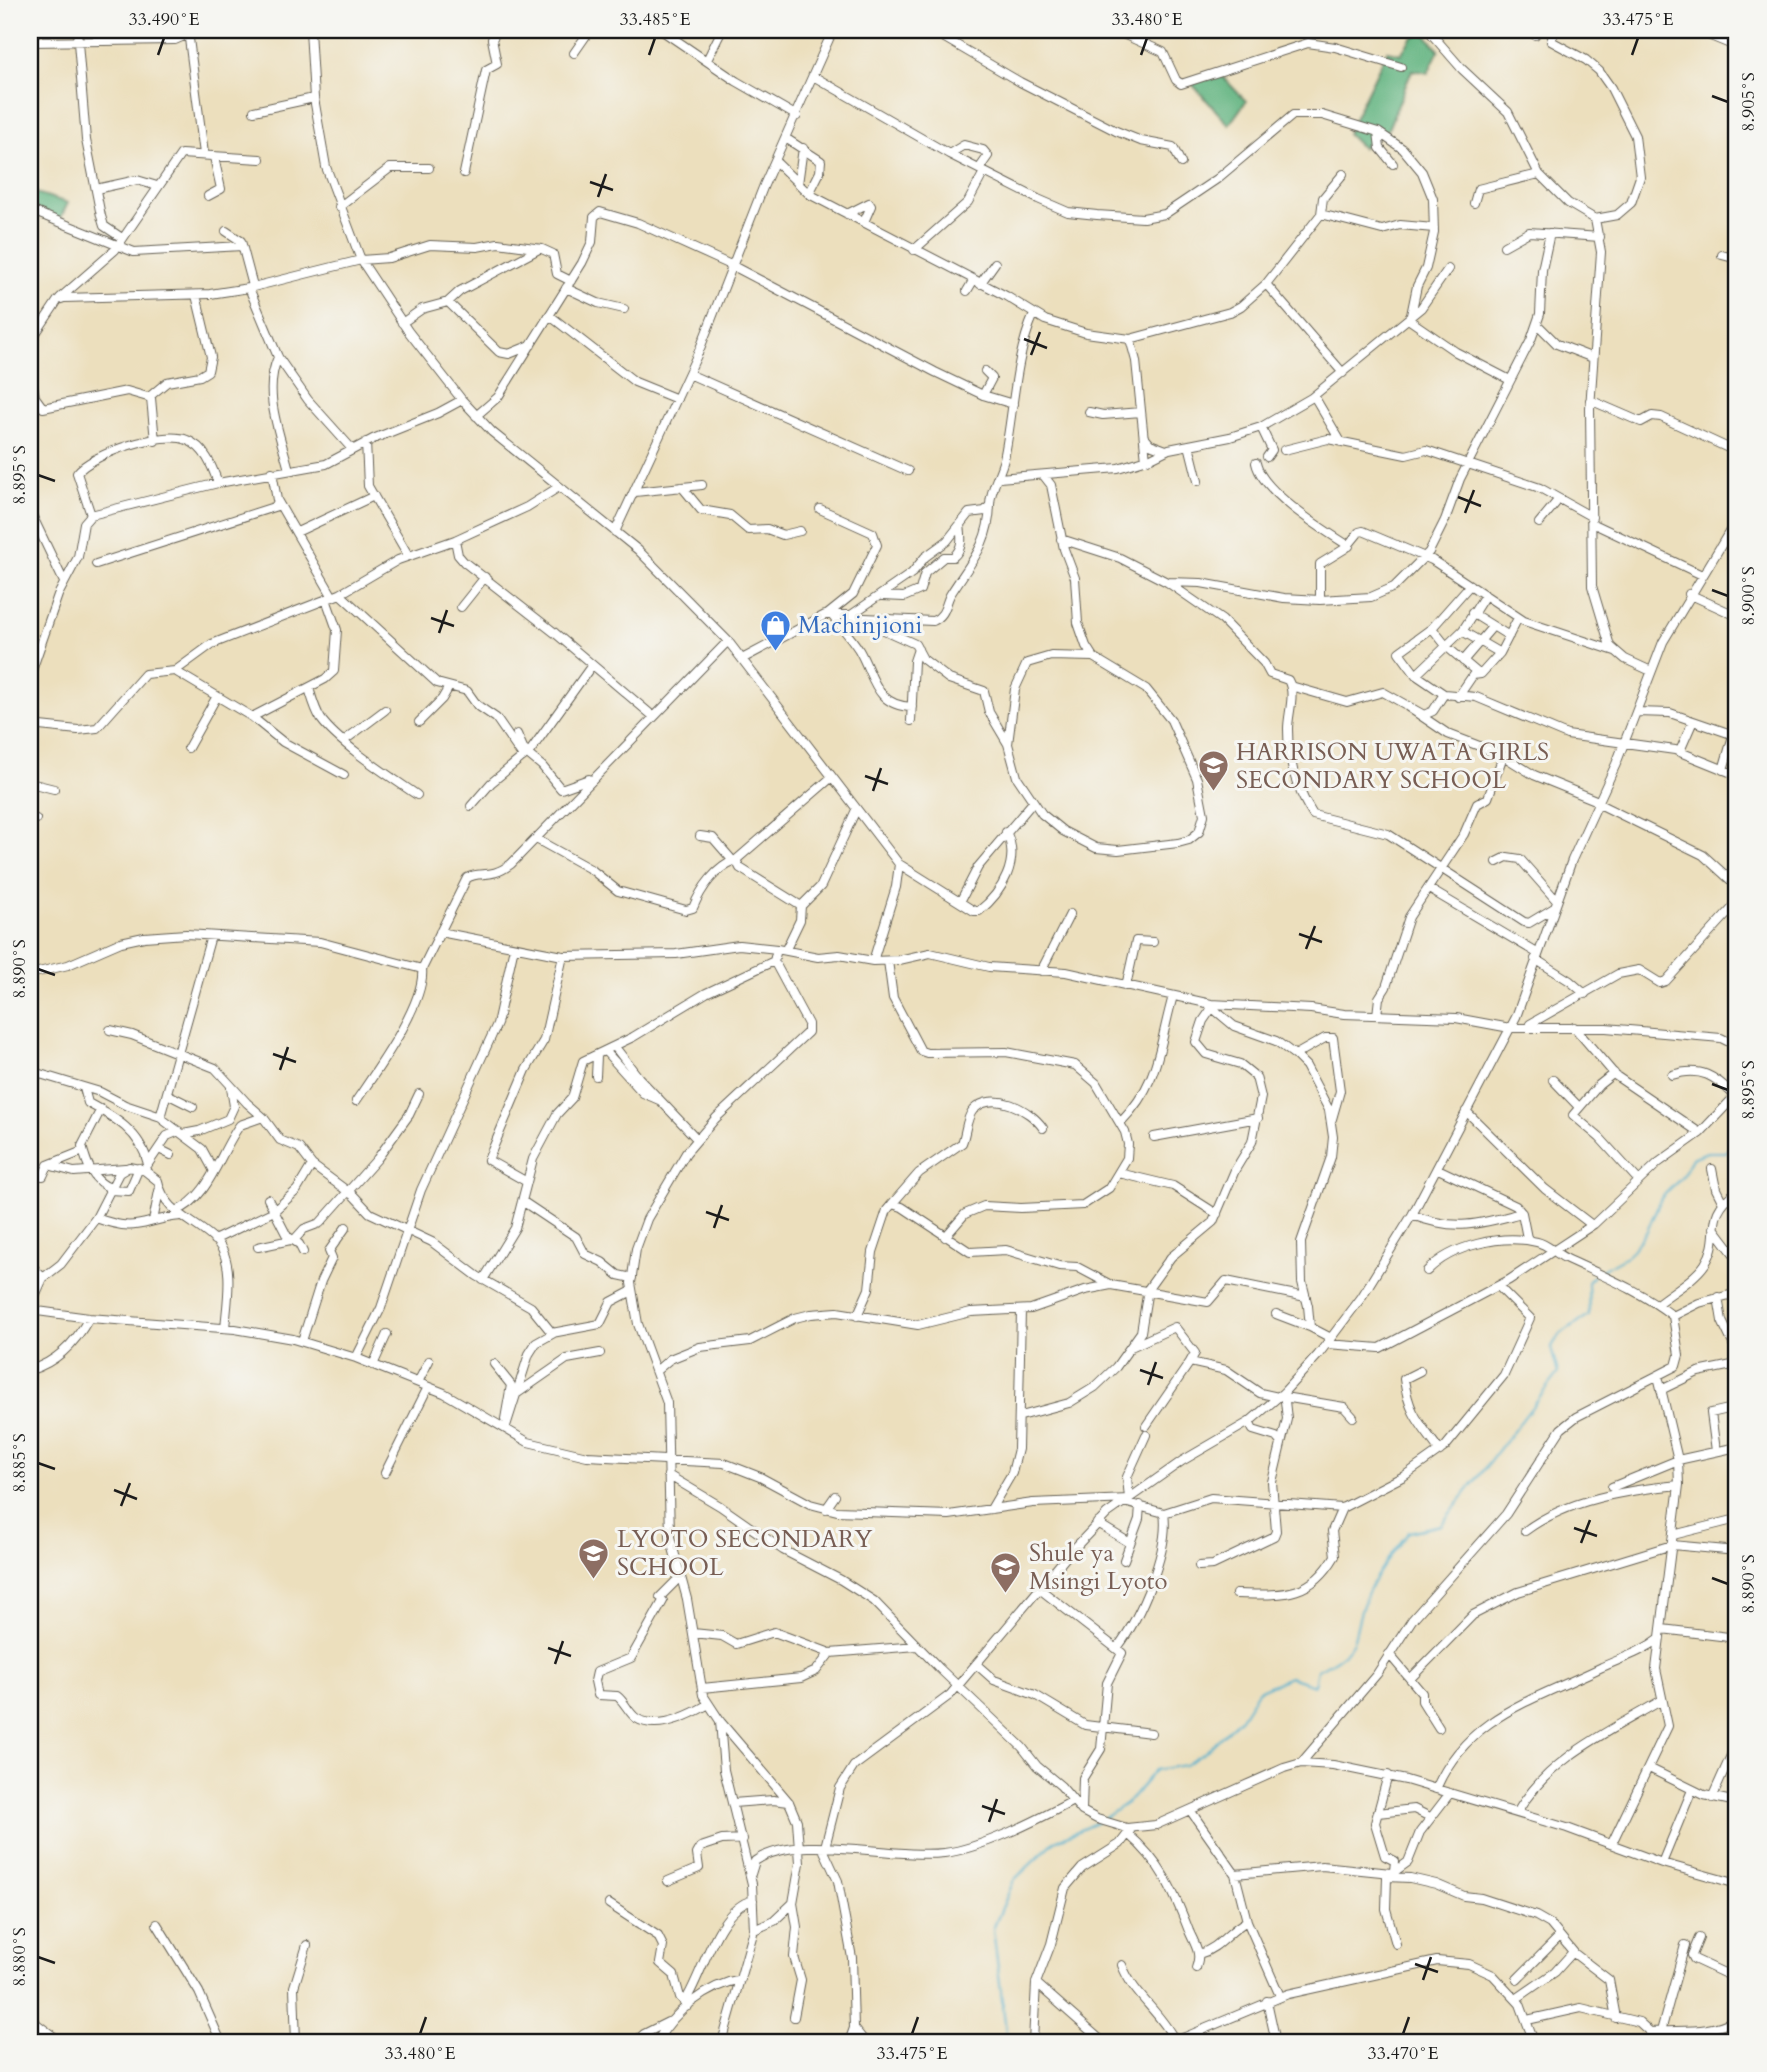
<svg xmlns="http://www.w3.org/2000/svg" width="1767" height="2072" viewBox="0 0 1767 2072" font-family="Cardo,serif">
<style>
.forest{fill:#62b480;stroke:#3f684e;stroke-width:2}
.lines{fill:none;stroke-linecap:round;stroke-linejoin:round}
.stream{stroke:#4eafcd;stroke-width:2}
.minor-casing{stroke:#656054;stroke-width:10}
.minor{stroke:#fff;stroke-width:8}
.ticks{fill:none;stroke:#1c1c1c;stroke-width:2.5}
.labels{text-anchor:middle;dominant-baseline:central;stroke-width:6;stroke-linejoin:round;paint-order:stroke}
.shop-label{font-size:24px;fill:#366cbe;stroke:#f6f6f2;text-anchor:start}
.education-label{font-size:24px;fill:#785e54;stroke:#f6f6f2;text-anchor:start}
.neatline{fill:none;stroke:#1c1c1c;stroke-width:2.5}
.ticks-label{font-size:18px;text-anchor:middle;fill:#1c1c1c}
</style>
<rect width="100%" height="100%" fill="#f6f6f2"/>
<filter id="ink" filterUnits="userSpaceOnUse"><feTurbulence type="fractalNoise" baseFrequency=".0143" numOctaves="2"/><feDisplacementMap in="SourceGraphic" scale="14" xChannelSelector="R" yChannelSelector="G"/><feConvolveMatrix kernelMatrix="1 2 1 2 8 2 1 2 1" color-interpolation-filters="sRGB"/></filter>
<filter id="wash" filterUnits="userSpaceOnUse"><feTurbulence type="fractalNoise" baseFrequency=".00686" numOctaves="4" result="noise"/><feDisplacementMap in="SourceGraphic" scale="28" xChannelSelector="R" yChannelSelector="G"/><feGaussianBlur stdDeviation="1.57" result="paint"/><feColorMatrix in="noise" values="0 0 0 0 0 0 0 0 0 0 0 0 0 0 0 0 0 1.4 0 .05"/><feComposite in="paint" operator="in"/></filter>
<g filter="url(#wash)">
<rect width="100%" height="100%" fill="#ecdfbd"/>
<path class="forest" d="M1424,32L1439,50L1428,73L1412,70L1388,129L1362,148L1347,133L1387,51L1401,54L1411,38Z
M1220,74L1246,101L1229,125L1191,83Z
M30,191L68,203L60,219L30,208Z"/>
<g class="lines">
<path class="stream" d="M1598,1272L1628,1255L1647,1231L1661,1198L1682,1177L1692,1158L1707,1152H1726L1737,1136
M1103,1819L1129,1801L1155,1770L1185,1765L1204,1753L1241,1718L1258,1691L1290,1677L1314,1685L1317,1670C1364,1646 1349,1643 1364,1602C1373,1577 1392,1553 1409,1532L1441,1525L1558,1373L1551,1348L1560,1334L1589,1315L1588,1282L1594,1276
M1004,2042L1006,2030L993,1929L1014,1880L1055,1841L1098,1822"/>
</g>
</g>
<g filter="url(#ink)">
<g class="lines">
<defs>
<path id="minor" d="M77,30L86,140L101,216L104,226L122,238
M310,30L314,98L326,167L361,260L408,331L462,400L492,432L638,550L728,641L899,864L974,911H979C1002,893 1021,860 1006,832
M661,30L736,81L797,116
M931,30L1020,82L1116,131L1141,141L1173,147L1181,163
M1114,30L1163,52L1176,80L1181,84L1308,43L1335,47L1401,67
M1428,30L1462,69L1508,112L1539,174L1568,203L1595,219L1601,252L1590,408L1592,586L1610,646L1625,659L1651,671
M1526,30L1535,35
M1555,30L1551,41L1586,60L1599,71L1611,88L1635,136L1640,177L1631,203L1617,215L1595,219
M1696,30L1737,47
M188,31L204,154
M30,42L175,40L184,36L188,30
M574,53L590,30
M707,60L722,30
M813,76L949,154L1038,199L1068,212L1097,215L1143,218L1165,214L1217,179L1293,115H1322L1378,132L1403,149L1422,172L1433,199L1434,232L1426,268L1417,286L1411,315
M254,111L314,98
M1378,132L1380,148L1393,164
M787,139L821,161L820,172L809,194
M949,154L964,145L983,150L988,156L979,169
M776,162L809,194L1006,296L1045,320L1086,333L1130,339L1230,312L1241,306L1266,284L1321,214L1382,230L1400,225L1434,228
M464,173L486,70L497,64L492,39L498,30
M798,184L803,148
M96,189L137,180L157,186
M208,196L221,189L214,157
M1474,203L1478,189L1539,174
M339,207L390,168H429
M30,210L134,252L242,246
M847,214L869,203L871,206L864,222
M1321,214L1323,198L1343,174
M226,231L241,241L253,286
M1504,246L1529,232L1600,237
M914,250L968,202L984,172
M1722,255L1737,259
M980,284L995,263
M1266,284L1343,373
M249,288L278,357L308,400L352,449
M566,288L598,303L624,309
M967,291L973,281
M60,298L115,250L181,154L260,159
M448,302L460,291L539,249
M549,315L635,382L677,399
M1408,319L1456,352L1510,380
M402,323L422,309L448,302L499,352L509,354L531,345
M1537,324L1557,344L1593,358
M1130,339L1136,361L1146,460
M30,342L58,300L64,298L210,294L249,288L361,260L389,258L430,245L477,247L498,243L542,249L553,254L557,274L571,281
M278,357C262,393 280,434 289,470
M30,368L35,397L43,408L127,391L151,398L155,441
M689,374L908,471
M983,395L992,378L985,371
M1314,396L1341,442
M149,397L167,382L200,376L208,371L211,357L196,295
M1590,400L1641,422L1652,416L1661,417L1737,452
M1089,412L1103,415L1141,412
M476,416L498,397L582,263L592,242L594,217L600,212L638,223L733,266L935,372L983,395L1013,404
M1261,427L1272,450L1267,457
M1145,438L1150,444L1166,450
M366,442L368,486L408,555
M1189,445L1198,481
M1284,450L1328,439L1406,455L1426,450L1540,488L1592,517
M1256,463C1262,492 1324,530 1349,546
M272,472L277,500L333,597
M999,478L1118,468L1151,458L1169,449L1230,437L1261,427L1311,398L1421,308L1448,269
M682,487L701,510L730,515L748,530L767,529L783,535L800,531
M635,492L702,485
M820,509L873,533L877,545L853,594L828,614
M30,511L64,582
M91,515L77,473C93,453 163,430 187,440C205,447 212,466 218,483
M1539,523L1559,499
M1592,523L1702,575
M297,532L374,496
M615,532L699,351L764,185L833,30
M1061,539L1120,558L1167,582L1222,620L1264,663L1270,674L1288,680C1296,694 1288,713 1288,729C1288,760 1296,789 1313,815L1388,834L1524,922L1529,923L1554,908
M455,540L458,555L464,562L555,633L654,717L728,641
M96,564L280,505
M1167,582L1201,583L1284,598L1320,600L1371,597L1394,587L1429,552L1445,520L1460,479L1531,340L1540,314L1542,270L1550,233
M1470,585L1432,628L1399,652L1416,675L1444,694L1476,697L1567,735L1675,750L1737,775
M340,594L437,683L467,691L477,705L496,718L523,757
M1689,594L1737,616
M882,596L904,597L920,590L925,573L944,557H953C963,549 962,538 960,525
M1320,600V564L1346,548L1359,532L1363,531L1432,560L1524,621L1615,651
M461,607L485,577
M1472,613L1509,636
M831,614C840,626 851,637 859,650C874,676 875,706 912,707
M851,615L912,573L925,557L947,541L969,513L985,511L990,505C990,489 1000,475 1004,459C1014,412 1014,359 1034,314
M864,618L933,621C946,615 945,605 950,595C969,564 989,546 990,505
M1432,628L1447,647L1479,674
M1462,631L1500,653
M742,659L825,615H851L915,644L923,659L949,679L984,691L989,712L1008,744L1017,777L1042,814L1063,831L1096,848L1118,850L1178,843L1189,840L1199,832L1204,815L1197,779L1171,720L1146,689L1093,657L1086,646L1078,623L1075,578L1064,549L1051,485L1044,476
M1463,661L1493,626
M175,671L252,717L283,742L344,775
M1416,675L1463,630L1485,595
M30,676L58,595L78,557L84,523L91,515L218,483L326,464L373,439L438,413L462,400
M1291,686L1347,702L1383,692L1424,715L1433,711L1444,694
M309,688C312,698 315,710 321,719C339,744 391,777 417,795
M1458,697L1473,675L1481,674L1500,653L1518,618
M1408,707L1448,734L1500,754L1534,775L1598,801
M1637,712L1670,713L1734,735
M252,717L325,679L334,671L337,630L326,599
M911,721L914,661L918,649
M419,722L442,699L449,687
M30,725L78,730L97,728L145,674L175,671L212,644L340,594L398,560L455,540L527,507L559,487
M517,734L525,752L542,766L561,789L589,779
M345,740L385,710
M1008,744L1015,689L1027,663L1051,656L1093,657
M188,748L217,696
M1680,751L1693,721
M1723,770L1737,722
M30,783L54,789
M1597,803L1703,855L1737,886
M471,806L491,783L531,750L592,665
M30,818L36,819
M700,836L713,838L733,861
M536,839L592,870L618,891L686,910L693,908C701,888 716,867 736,860
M1497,862L1507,857L1520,859L1557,901
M1429,889L1537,953
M960,902L978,867L1033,802
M801,906L740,868L736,860L832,777
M440,932L563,956L676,954L739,945L777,949
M211,936L161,1114L162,1119L202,1149L214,1171
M786,949L800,920L801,906L821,886L856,810
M1535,959L1570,981L1585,994
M873,961L896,887L899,864
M888,961L893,998L921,1051L927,1053L1006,1052L1075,1065L1096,1083L1125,1132L1128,1144L1127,1158L1109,1188L1083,1205L1021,1208L984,1206L965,1214L945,1237
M1041,971L1070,914
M30,974L68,965L121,942L144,937L186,934L320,942L422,969
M1126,986L1136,941L1153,942
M1210,1006L1234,1026L1276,1041L1295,1055L1306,1066L1329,1110L1333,1137L1331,1157L1301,1242L1302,1282L1308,1306L1310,1327L1331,1338
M1377,1015L1379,998L1386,987L1409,917L1464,834L1477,804L1488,798L1503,756
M1530,1024L1618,974L1639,970L1660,983L1666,981L1737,903
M1574,1027L1616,1076L1700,1133
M110,1030L132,1035L215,1068L247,1103L263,1117L280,1140L299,1148L312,1165L354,1196L370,1213L432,1242L477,1276L531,1307L552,1333L600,1324L611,1302L632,1291
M615,1047L639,1078L697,1139
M606,1052L643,1093L659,1100
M1295,1055L1325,1038H1333L1340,1091L1332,1119
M30,1071L100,1092L125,1105L161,1117
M1614,1073L1599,1085L1573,1115L1600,1138L1639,1181
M1672,1075C1701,1066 1715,1076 1735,1096
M596,1076L597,1056
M1553,1080L1578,1106
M84,1088L88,1103C114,1117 141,1132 148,1164
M167,1094L193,1107
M356,1101C375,1073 426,1003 422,969L467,878C480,870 490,880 511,864L654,717
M101,1109L82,1146C86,1162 93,1183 111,1188
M1466,1111L1545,1189L1592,1225
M1120,1123C1160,1082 1158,1049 1173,996
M183,1134L199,1131L228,1119L234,1106L231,1088
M1154,1137L1258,1118
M159,1149L171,1155
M48,1165L74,1172L125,1168
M1438,1169L1516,1206L1522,1213L1527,1238L1532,1241
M1712,1169L1716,1189L1722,1201
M144,1170L158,1181C164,1213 197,1221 217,1242C235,1262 227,1303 225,1328
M1119,1173L1173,1186L1217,1214
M30,1175L43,1176L48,1165L83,1151
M527,1182L488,1160L526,1070L544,1040L563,956
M109,1190L129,1191L139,1168
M268,1199L287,1236L299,1244L303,1252
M522,1201L576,1237L585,1254L602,1262L618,1275L632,1278
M892,1204L919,1173L962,1143C966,1134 966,1118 973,1110C993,1090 1030,1109 1043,1128
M176,1211C210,1198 220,1151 240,1125L263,1117
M1412,1215C1457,1232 1477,1224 1522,1213
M96,1218C140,1234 140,1220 181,1216
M153,1221L159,1191
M1714,1228L1737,1258
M214,1240L274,1211L297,1190L312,1165
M258,1247L295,1239L304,1229L320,1223L377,1159L409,1115L419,1094
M30,1264L43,1278
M1427,1271C1452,1245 1501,1234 1537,1242C1547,1244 1555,1253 1565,1258C1603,1276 1639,1290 1673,1316
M483,1280L515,1228L533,1159L557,1114L572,1098L583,1061L633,1037L706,993L774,961
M1718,1297L1722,1321L1737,1352
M1657,1304C1672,1292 1694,1280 1705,1264C1724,1235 1701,1216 1737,1191
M30,1307L43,1278L61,1264L96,1218L119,1173L129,1167L144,1170L167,1136L179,1131
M30,1310L89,1318L235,1329L293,1339L356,1358L444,1393L528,1442L587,1456L724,1463L760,1477L810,1504L837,1511L949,1515L1033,1503L1129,1499L1127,1477L1146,1435
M1276,1314L1310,1327
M857,1316L869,1289L873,1252L887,1210L892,1204L902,1207L970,1252L1006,1250L1059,1266L1077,1267L1111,1285
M302,1341L321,1281L332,1258L329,1251L346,1227
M1327,1344L1380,1348L1509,1280L1594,1224L1658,1163L1700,1133L1737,1094
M1133,1346L1175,1327L1195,1353L1190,1362
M356,1358L381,1308L421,1190L497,1024L514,947
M494,1364L511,1385L505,1419
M373,1365L387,1334
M30,1370C57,1362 76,1342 89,1318
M656,1371L670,1359L700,1347L750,1341L795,1318L811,1314L837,1312L918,1325L971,1312L1031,1309L1085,1290L1111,1285L1208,1302L1226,1281L1306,1297
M1420,1371L1404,1379C1409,1415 1420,1423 1440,1451
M418,1382L429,1361
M1661,1390L1698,1372L1737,1364
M515,1395L567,1359L600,1353
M1284,1397L1344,1407L1353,1417
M1021,1416L1069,1403L1095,1387L1116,1367L1141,1332L1148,1289L1171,1257L1213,1222L1235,1170L1252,1142L1261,1097L1256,1077L1240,1064L1206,1054L1196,1042L1203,1021L1212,1008
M1249,1422L1253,1430L1276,1437L1281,1443
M506,1426L529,1354L536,1343L554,1333
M1146,1426L1190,1362L1226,1370L1260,1393L1278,1397
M1716,1451L1711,1413L1737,1407
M385,1473L428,1387
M668,1475L720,1506L783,1550L841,1580L874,1601L940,1669L1022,1747L1037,1766L1061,1786L1082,1811L1097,1819L1127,1828L1156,1825L1284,1768L1301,1763L1333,1765L1406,1780L1567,1828L1662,1863L1737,1884
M1612,1487L1678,1460L1737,1447
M1124,1502L1164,1513L1211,1498L1342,1508L1404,1476L1445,1447L1504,1375L1530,1318L1498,1286
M826,1509L835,1496
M991,1509L1012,1473L1018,1449L1021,1310
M1097,1523L1130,1543
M1525,1531C1568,1499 1627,1490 1679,1485
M1673,1535L1737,1519
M1124,1560L1139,1519L1140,1505
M1199,1566L1213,1565L1274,1536L1276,1531L1272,1482L1287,1419L1284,1392
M1041,1590L1122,1653L1107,1683L1101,1749L1083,1778L1082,1811
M1236,1594C1281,1595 1310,1599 1335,1556L1332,1531L1342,1508
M660,1597L680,1577
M663,1601L631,1658L597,1672L595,1681L598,1695L617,1696C625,1702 628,1712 636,1718C657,1731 688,1716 707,1705
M1662,1629L1737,1638
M693,1633L722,1636L736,1644L774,1632L830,1653
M1734,1637L1737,1613
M1117,1648C1140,1618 1170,1550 1164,1513
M1389,1654L1422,1693V1701L1439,1728
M976,1664L994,1680L1035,1695L1085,1725L1151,1733
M1410,1679L1473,1615L1518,1592L1672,1545L1737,1551
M702,1688L801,1678L816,1671L830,1653L917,1646
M720,1721L724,1770L752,1884L754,1930L722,2042
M1301,1763L1377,1674L1412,1620L1506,1514L1561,1429L1576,1417L1676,1366L1679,1355L1673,1316L1699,1303L1737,1293
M1649,1768L1704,1795L1737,1802
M1388,1775L1375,1823L1385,1856L1395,1861L1394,1871
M1436,1789C1468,1715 1535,1700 1602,1667C1622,1658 1642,1652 1660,1638
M1712,1798L1737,1742
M733,1803L773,1800L789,1802
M1190,1810L1235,1874L1322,1866L1391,1873
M1378,1813L1414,1809L1430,1817
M1517,1813C1548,1758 1610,1731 1662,1700
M1128,1834C1161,1862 1174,1892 1189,1931C1195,1945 1202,1953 1196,1968
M1612,1843L1668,1726L1656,1669L1679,1485L1678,1460L1658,1376
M1662,1863L1692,1790
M751,1874L755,1861C799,1831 889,1859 944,1853C981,1849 1039,1819 1073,1801
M1235,1874L1247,1921L1280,1996
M1387,1877L1410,1878L1436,1884L1464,1896L1481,1898L1536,1916L1550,1924L1575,1954L1609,1980L1616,2018
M668,1881L699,1868L697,1854L701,1847L722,1840L743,1839
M793,1903L797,1927L794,1957L801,1980L794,2017
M609,1904L658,1936L663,1946L660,1963L674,1975L680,1997L688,2006
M157,1924L199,1992L221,2042
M754,1930L774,1921L793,1903L800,1863L797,1821L789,1802L720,1721L703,1695L687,1599L670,1537L667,1403L638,1324L631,1283L636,1249L647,1219L686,1153L716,1118L808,1032V1024L774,961L777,949L818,957L839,955L873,961L899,960L930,953L989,967L1066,972L1211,1004L1311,1009L1344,1014L1456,1018L1510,1028H1606L1721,1038L1737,1046
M1699,1938L1692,1955L1694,1959L1737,1979
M1396,1944L1386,1909L1387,1877L1408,1862L1420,1832L1450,1793
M1199,1954C1220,1948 1228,1931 1247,1921
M1122,1965C1133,1995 1161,2012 1175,2041
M1517,1979L1560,1936
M1036,1983L1103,2042
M1516,1999L1555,1972L1573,1952
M1267,2001L1276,2042
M684,2003C703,1975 716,1909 753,1900
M30,2019L61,2042
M1527,2020L1581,2008L1639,2022L1650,2032C1682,2029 1707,2035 1737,2019
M296,2042L294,1987L307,1945
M635,2042L644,2034L668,2022
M657,2042C673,2012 707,1985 741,1979
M849,2042L854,2028
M865,2042L854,2028L852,1958L838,1881L824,1851L840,1788L854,1766L950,1695L1067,1556L1107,1514L1182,1461L1249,1422L1284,1392L1318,1355L1361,1298L1412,1215L1516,1017L1572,860L1616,764L1663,642L1737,519
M1033,2042L1036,1983L1051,1944L1065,1888L1082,1868L1120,1844L1132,1828
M1173,2042L1288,1994L1437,1961L1469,1964L1493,1975L1520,2004L1534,2042
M1658,2042L1685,1945"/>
</defs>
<use href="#minor" class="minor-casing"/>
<use href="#minor" class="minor"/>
</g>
</g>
<path class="ticks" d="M158,55L164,38M649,55L655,38M1141,55L1147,38M1632,55L1638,38M1712,96L1728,102M590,182L613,190M598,197L606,174M1024,339L1047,348M1031,355L1040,332M38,475L55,481M1458,497L1481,506M1465,513L1474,490M1712,590L1728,596M431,618L454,626M439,633L447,610M865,776L888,784M873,791L881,768M1299,934L1322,942M1306,949L1315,926M38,969L55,975M273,1054L296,1062M280,1070L288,1047M1712,1084L1728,1090M706,1212L729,1220M714,1228L722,1205M1140,1370L1163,1378M1148,1385L1156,1362M38,1463L55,1469M114,1490L137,1499M121,1506L130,1483M1574,1528L1597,1536M1581,1543L1590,1520M1712,1578L1728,1584M548,1648L571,1656M555,1664L563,1641M982,1806L1005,1814M989,1822L997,1799M38,1957L55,1963M1415,1964L1438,1972M1423,1980L1431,1957M420,2034L426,2017M912,2034L918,2017M1403,2034L1409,2017"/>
<defs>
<symbol id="shop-pin" viewBox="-11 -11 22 30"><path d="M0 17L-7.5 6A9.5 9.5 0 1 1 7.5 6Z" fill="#3f7fe0" stroke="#f6f6f2"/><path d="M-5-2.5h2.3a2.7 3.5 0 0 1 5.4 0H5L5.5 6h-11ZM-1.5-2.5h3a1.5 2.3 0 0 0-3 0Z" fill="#fff"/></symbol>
<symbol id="school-pin" viewBox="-11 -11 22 30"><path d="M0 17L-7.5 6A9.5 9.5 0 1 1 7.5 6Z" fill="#8d6e63" stroke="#f6f6f2"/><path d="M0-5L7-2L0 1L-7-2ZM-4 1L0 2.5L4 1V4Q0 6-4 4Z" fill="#fff"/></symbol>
</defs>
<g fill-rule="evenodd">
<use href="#shop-pin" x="758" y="608" width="35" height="47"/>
<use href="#school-pin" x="1196" y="748" width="35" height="47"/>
<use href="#school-pin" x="576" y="1536" width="35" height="47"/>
<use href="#school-pin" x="988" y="1550" width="35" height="47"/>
</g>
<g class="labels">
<g class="shop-label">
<text x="798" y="625">Machinjioni</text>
</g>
<g class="education-label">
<text x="1236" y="752">HARRISON UWATA GIRLS<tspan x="1236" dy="28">SECONDARY SCHOOL</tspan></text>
<text x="617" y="1539">LYOTO SECONDARY<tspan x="617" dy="28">SCHOOL</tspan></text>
<text x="1029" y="1553">Shule ya<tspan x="1029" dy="28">Msingi Lyoto</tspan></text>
</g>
</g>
<rect width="1767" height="2072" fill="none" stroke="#f6f6f2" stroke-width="77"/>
<rect x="38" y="38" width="1690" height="1996" class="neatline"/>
<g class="ticks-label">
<text x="164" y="25">33.490°E</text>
<text x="655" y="25">33.485°E</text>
<text x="1147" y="25">33.480°E</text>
<text x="1638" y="25">33.475°E</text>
<text transform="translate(1748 102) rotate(-90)" y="6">8.905°S</text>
<text transform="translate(19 475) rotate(-90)" y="6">8.895°S</text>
<text transform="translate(1748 596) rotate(-90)" y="6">8.900°S</text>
<text transform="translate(19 969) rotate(-90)" y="6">8.890°S</text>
<text transform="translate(1748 1090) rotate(-90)" y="6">8.895°S</text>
<text transform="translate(19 1463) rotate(-90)" y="6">8.885°S</text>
<text transform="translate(1748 1584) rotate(-90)" y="6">8.890°S</text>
<text transform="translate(19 1957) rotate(-90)" y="6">8.880°S</text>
<text x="420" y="2059">33.480°E</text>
<text x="912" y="2059">33.475°E</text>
<text x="1403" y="2059">33.470°E</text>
</g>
</svg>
